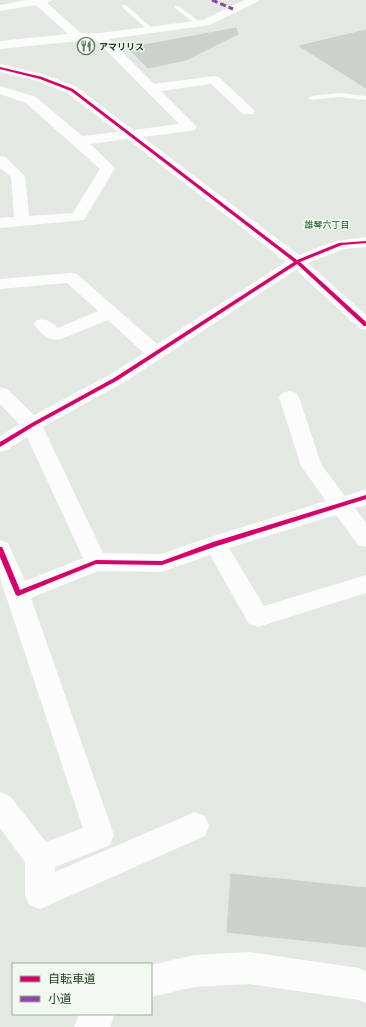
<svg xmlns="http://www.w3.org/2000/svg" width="366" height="1027" viewBox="0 0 366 1027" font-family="Mulish,'Noto Sans JP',sans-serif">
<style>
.building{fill:#cbd1cb;stroke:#cbd1cb}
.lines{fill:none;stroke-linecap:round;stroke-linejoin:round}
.service{fill:#fbfcfb;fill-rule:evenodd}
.minor{fill:#fbfcfb;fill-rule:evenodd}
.quiet{stroke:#8e44ad;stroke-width:3;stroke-dasharray:6 3;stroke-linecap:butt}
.cycleway-casing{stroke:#f1f8ef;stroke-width:2}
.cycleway{fill:#d6006c;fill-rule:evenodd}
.labels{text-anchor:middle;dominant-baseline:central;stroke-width:3;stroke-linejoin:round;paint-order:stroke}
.far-poi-label{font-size:9px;font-weight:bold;fill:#1f3c20;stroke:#f1f8ef;text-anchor:start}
.far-neighbourhood-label{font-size:9px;fill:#1a4f1d;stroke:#f1f8ef}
</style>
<rect width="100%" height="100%" fill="#e3e8e2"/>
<path class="building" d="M236,28L238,34L186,60L148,68L128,48Z
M366,30V88L299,46Z
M231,874L366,888V947L227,932Z"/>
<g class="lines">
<path class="service" d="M122,5H126L153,29V31H149L122,7Z
M175,6H179L201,23V25H197L175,8Z
M340,93L366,96V100L340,97L311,100L308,98L311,96Z"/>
<path class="minor" d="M27,0H53L47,3L81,33H100L203,20L244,0H259L257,2L210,25L109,39L154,84L214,76L219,77L255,111L253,114H243L211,84L161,91L197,127L195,130L190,131L143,137L299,255L335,241L366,237V247L344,249L308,263L366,315V330L360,329L296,270L123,383L43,427L103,553L161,554L207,538L326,501L301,466L279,397L282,393L289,391L296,393L299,397L321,464L345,496L366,489V505L355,508L366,523V547L358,545L336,515L229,548L264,606L366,575V593L258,627L249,624L210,555L162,572L98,571L31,598L114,835L110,845L55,867V872L195,812L205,816L209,826L205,836L40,909L29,905L25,894V862L0,828V792L10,796L46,842L83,828L0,578V540L8,543L25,581L83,558L27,437L7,450L0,452V436L19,424L0,404V387L7,389L34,415L109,375L144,353L108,320L61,339C49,342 41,334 34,324L37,320C46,318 50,321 58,328L98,311L67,283L0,289V279L71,273L77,274L157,344L286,262L127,139L90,144L115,168L84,220L0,228V218L14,217L11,177L0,168V156L5,157L25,176L29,216L73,213L100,169L26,103L0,94V86L36,97L82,136L118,132L67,93L37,81L0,72V64L46,75L77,87L133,130L179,124L97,41H78L0,49V41L68,34L36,5L0,11V5Z
M249,952L359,968L366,971V1003L359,1000L249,984L194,987L151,997V965L194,955Z
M79,1014H115L110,1027H74Z"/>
<path class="quiet" d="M212,0L233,9"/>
<defs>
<path id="cycleway" d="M0,67L42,77L73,89L297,260L339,243L366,241V243L342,245L300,262L366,322V326H364L297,264L118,380L34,426L0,447V442L30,424L114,378L294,262L71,91L40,79L0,69Z
M366,495V499L217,546L162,565L96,564L18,596L16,595L15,593L0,557V547H2L3,549L20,590L96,560L162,561L213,542Z"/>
</defs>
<use href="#cycleway" class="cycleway-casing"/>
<use href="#cycleway" class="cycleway"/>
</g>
<defs>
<symbol id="restaurant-ring" viewBox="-11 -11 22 22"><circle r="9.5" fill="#f1f8ef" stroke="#647864" stroke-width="1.5"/><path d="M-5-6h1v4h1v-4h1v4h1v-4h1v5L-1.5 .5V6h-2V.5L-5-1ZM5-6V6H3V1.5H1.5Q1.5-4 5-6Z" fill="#647864"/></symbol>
</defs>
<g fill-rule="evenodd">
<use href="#restaurant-ring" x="76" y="36" width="20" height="20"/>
</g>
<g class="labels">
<g class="far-poi-label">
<text x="99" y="46">アマリリス</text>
</g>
<g class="far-neighbourhood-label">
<text x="327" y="224">雄琴六丁目</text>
</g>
</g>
<rect x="12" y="963" width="140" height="52" fill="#f1f8ef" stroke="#9dad9c"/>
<rect x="20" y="976" width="20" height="6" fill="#d6006c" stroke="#9dad9c"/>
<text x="48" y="983" font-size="12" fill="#1f3c20">自転車道</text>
<rect x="20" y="996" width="20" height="6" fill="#8e44ad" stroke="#9dad9c"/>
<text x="48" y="1003" font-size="12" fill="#1f3c20">小道</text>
</svg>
